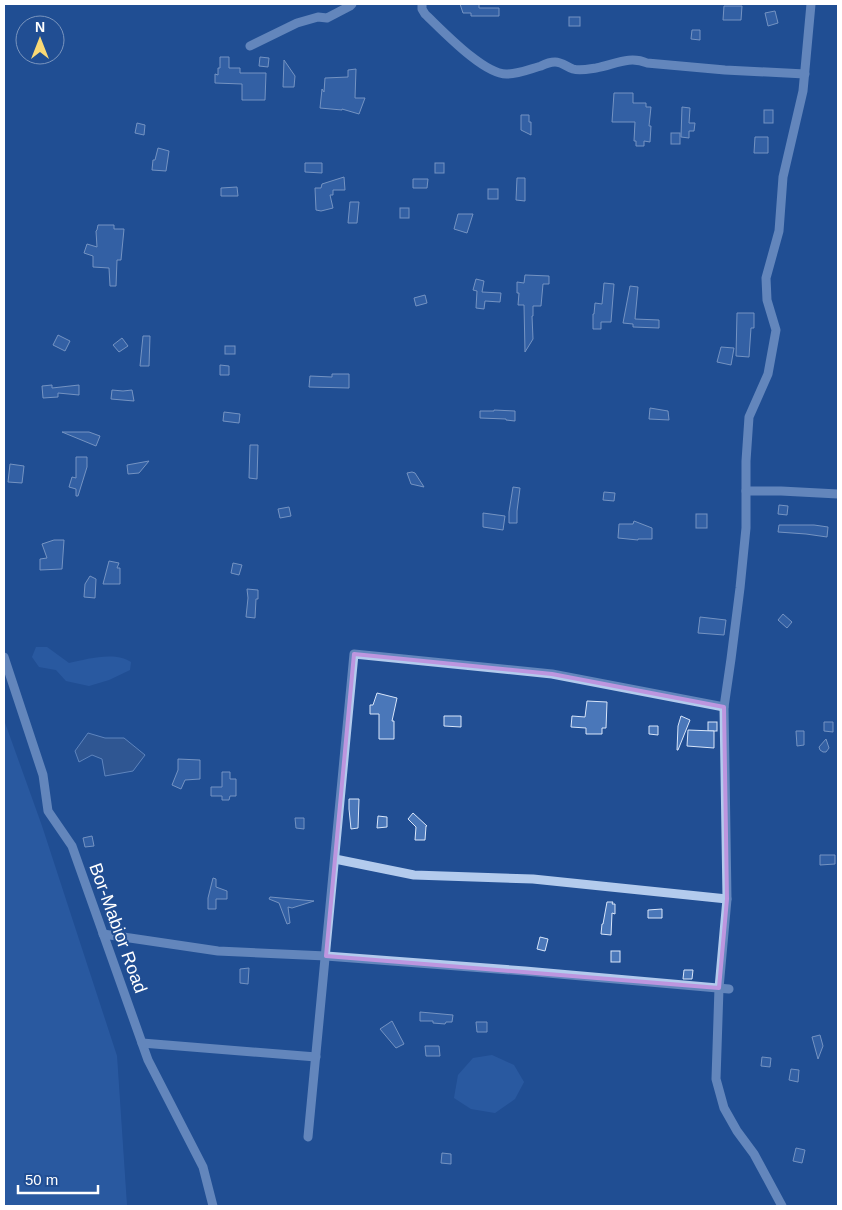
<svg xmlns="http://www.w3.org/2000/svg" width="842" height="1210" font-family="Arial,sans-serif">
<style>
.green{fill:#3467b0}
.water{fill:#405f91;stroke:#a7c5ef}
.building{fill:#4a77b9;stroke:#d9e6fa}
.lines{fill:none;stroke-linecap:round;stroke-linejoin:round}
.minor{stroke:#b3cbed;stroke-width:9}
.marked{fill:none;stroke:#bd96df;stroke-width:4;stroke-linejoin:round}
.labels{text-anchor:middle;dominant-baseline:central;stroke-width:4;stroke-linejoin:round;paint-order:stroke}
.street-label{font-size:18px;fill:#fff;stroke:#214e93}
</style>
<rect width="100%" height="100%" fill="#214e93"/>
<!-- green -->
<g class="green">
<path d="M36 647H47L69 663C87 659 115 651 131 662L130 670 109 680 89 686 66 681 56 670 39 667 32 657Z"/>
<path d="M4 720 42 826 117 1056 127 1206H4Z"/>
<path d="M492 1055 514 1065 524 1082 515 1099 495 1113 471 1109 454 1098 458 1075 473 1058Z"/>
</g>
<!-- water -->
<path class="water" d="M88 733 105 738H124L145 755 133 771 105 776 102 759 92 755 79 762 75 751Z"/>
<!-- building -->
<g class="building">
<path d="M460 4H479V8H499V16H471V13H463Z"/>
<path d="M724 6H742L741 20H723Z"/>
<path d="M775 11 778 23 768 26 765 13Z"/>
<rect x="569" y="17" width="11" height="9"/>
<path d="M692 30H700V40L691 39Z"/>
<path d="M220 57H229V68H240V73H266L265 100H242V84L215 83V74L218 75V68H220Z"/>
<path d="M260 57 269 58 268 67 259 66Z"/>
<path d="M284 60 295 76 294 87H283Z"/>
<path d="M356 69 355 98H365L359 114 342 109V110L320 108 322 89 324 92 325 78 348 77V70Z"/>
<path d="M614 93H633V103H646V107H651L649 126H651L650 142 644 141V146H636V141H634L635 122H612Z"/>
<path d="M682 107 690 108 689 123H695L694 131H689V138L681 137Z"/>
<rect x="764" y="110" width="9" height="13"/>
<path d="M521 115H529V122H531V135L521 130Z"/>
<path d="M137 123 145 125 144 135 135 133Z"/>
<rect x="671" y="133" width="9" height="11"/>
<path d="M755 137H768V153H754Z"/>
<path d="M158 148 169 151 166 171 152 170 153 160H155Z"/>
<path d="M305 163H322V173L305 172Z"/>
<rect x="435" y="163" width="9" height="10"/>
<path d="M344 177 345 190H333V195H330L333 208 321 211 316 210 315 188H321L322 184Z"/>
<path d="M517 178H525V201L516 200Z"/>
<path d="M413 179H428L427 188H413Z"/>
<path d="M237 187 238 196H221V188Z"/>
<rect x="488" y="189" width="10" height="10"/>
<path d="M350 202H359L357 223H348Z"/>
<rect x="400" y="208" width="9" height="10"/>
<path d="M458 214H473L467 233 454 229Z"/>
<path d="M98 225H114V229H124L121 260H117L116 286H110L109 268 93 267V256L84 253 87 244 97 247 96 231 97 230Z"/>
<path d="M525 275 549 276V284H543L541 306H533V316H532L533 339 525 352 524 305H518L519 293H517V282L524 283Z"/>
<path d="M476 279 484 281 482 292 501 293 500 302 485 301 484 309 476 308 477 291 473 290Z"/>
<path d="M604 283 614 284 611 322H601V329H593V314H594L595 303 602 304Z"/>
<path d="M630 286 638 287 635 319 659 320V328L633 327V324L623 323Z"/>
<path d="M425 295 427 303 416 306 414 298Z"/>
<path d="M737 313H754V328H751L749 357 736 356Z"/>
<path d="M58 335 70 341 65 351 53 345Z"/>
<path d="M143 336H150L149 366H140Z"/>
<path d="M122 338 128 346 119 352 113 345Z"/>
<rect x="225" y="346" width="10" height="8"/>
<path d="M721 347 734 348 731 365 717 362Z"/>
<path d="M220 365 229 366V375H220Z"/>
<path d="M332 374H349V388L309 387 310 376 332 377Z"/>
<path d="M52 385V388L79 385V395L58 393V397L43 398 42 386Z"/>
<path d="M112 390 123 391 132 390 134 401 111 399Z"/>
<path d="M650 408 668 411 669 420 649 419Z"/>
<path d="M494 410 515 411V421L506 420V419L480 418V411H494Z"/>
<path d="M224 412 240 414 239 423 223 421Z"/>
<path d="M62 432H89L100 436 96 446Z"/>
<path d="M250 445H258L257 479 249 478Z"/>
<path d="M76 457H87V467L78 496H76V489L69 487 72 477 76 478Z"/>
<path d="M149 461 139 473 128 474 127 465Z"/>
<path d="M10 464 24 466 22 483 8 482Z"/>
<path d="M412 472 415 473 424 487 411 484 407 473Z"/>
<path d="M513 487 520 488 517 511V523H509V512Z"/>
<path d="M604 492 615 493 614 501 603 500Z"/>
<path d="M779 505 788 506 787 515 778 514Z"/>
<path d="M289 507 291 516 280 518 278 509Z"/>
<path d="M483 513 505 516 503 530 483 527Z"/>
<rect x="696" y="514" width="11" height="14"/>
<path d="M634 521 652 528V539H638V540L618 538 619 524H633Z"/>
<path d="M779 525H814L828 527 827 537 806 534 778 532Z"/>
<path d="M54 540H64L62 569 40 570V559L47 558 42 544Z"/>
<path d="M109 561 119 563 117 568H120V584H103Z"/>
<path d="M233 563 242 565 239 575 231 573Z"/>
<path d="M90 576 96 579 95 598 84 597 85 584Z"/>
<path d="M247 589 258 590V599H256L255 618 246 617 248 598Z"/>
<path d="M783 614 792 622 787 628 778 620Z"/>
<path d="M700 617 726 620 724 635 698 633Z"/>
<path d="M377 693 397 698 392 721H394V739H379V714H370V705H373Z"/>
<path d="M587 701 607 702 606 728H602V734H586V728L571 727 572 716 585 717Z"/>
<path d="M444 716H461V727L444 726Z"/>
<path d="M681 716 690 720 678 750H677L678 726Z"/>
<rect x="708" y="722" width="9" height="9"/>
<path d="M824 722H833V732L824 731Z"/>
<path d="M649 726H658V735L649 734Z"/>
<path d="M688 730 714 731V748L687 746Z"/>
<path d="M796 731H804V745L797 746Z"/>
<path d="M826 739 829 748 826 752H823L820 750 819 747Z"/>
<path d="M178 759 200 760V779L185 780 181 789 172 785 178 770Z"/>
<path d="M222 772H230V779H236V796H230L229 800H222V796H211V787H222Z"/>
<path d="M349 799H359L358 828 351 829 349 809Z"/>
<path d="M413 813 427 826H426L425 840H415L416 827 408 819Z"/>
<path d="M378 816 387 817V827L377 828Z"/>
<path d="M295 818H304V829L296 828Z"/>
<path d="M92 836 94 846 85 847 83 838Z"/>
<path d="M820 855H835V864L820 865Z"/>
<path d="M213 878 216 879V887L227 891V899H216V909H208V898Z"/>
<path d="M270 897 314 901 292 908 288 907 290 923 287 924 279 903 269 899Z"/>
<path d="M607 902H613L612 904H615V914L612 913 611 935 601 934 602 924H603Z"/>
<path d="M662 909V918H648V910Z"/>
<path d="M540 937 548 939 545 951 537 949Z"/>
<rect x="611" y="951" width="9" height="11"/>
<path d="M249 968 248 984 240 983V969Z"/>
<path d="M684 970H693L692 979H683Z"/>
<path d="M420 1012 453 1015 452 1022H446L445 1024 433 1023V1021H420Z"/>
<path d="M392 1021 404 1044 396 1048 380 1029Z"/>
<path d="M476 1022H487V1032H477Z"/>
<path d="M820 1035 823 1046 818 1059 812 1037Z"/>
<path d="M425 1046H439L440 1056H426Z"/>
<path d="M762 1057 771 1058 770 1067 761 1066Z"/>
<path d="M791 1069 799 1070 798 1082 789 1080Z"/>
<path d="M796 1148 805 1150 802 1163 793 1161Z"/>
<path d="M442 1153 451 1154V1164L441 1163Z"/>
</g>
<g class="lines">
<!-- minor -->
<g class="minor">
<path d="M422 4V9L425 14C442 30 484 75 507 74 519 74 530 69 541 66 545 64 551 62 555 62 562 62 567 67 573 69 580 71 589 69 596 68 614 65 629 55 647 63L725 70 805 74"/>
<path d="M250 46 297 23 318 17 327 18 350 6 352 4"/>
<path d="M746 491H781L838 494"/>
<path d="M4 657 43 775 48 811 72 846 148 1060 203 1167 213 1206"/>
<path d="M335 859 414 875 533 879 727 899"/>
<path d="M103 934 218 951 326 956 525 971 729 989"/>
<path d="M142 1043 316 1057"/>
<path d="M308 1137 354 654 552 674 724 707"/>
<path d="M782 1206 754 1154 737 1131 724 1108 716 1079 719 988 727 899 724 707 731 659 740 588 746 528V461L749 417 768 374 776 330 767 300 766 278 779 231 783 177 803 91 811 4"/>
</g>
</g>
<!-- marked area -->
<path d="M0 0H842V1210H0ZM354 654 552 674 724 707 727 899 719 988 326 956Z" fill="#214e93" fill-opacity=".55" fill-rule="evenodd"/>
<path class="marked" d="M354 654 552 674 724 707 727 899 719 988 326 956Z"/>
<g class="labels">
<!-- street labels -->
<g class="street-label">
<text transform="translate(118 928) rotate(70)">Bor-Mabior Road</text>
</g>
</g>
<!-- border -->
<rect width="842" height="1210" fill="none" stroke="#ffffff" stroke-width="10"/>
<!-- north arrow -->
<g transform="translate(40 40)"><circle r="24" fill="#214e93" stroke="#7a95be"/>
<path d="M0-4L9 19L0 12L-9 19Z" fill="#fad975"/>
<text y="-8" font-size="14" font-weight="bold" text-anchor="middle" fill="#ffffff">N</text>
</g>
<!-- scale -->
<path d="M18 1185v8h80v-8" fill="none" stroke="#ffffff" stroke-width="2.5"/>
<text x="25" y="1185" font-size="15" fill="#ffffff" stroke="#214e93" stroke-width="4" paint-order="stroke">50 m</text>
</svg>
